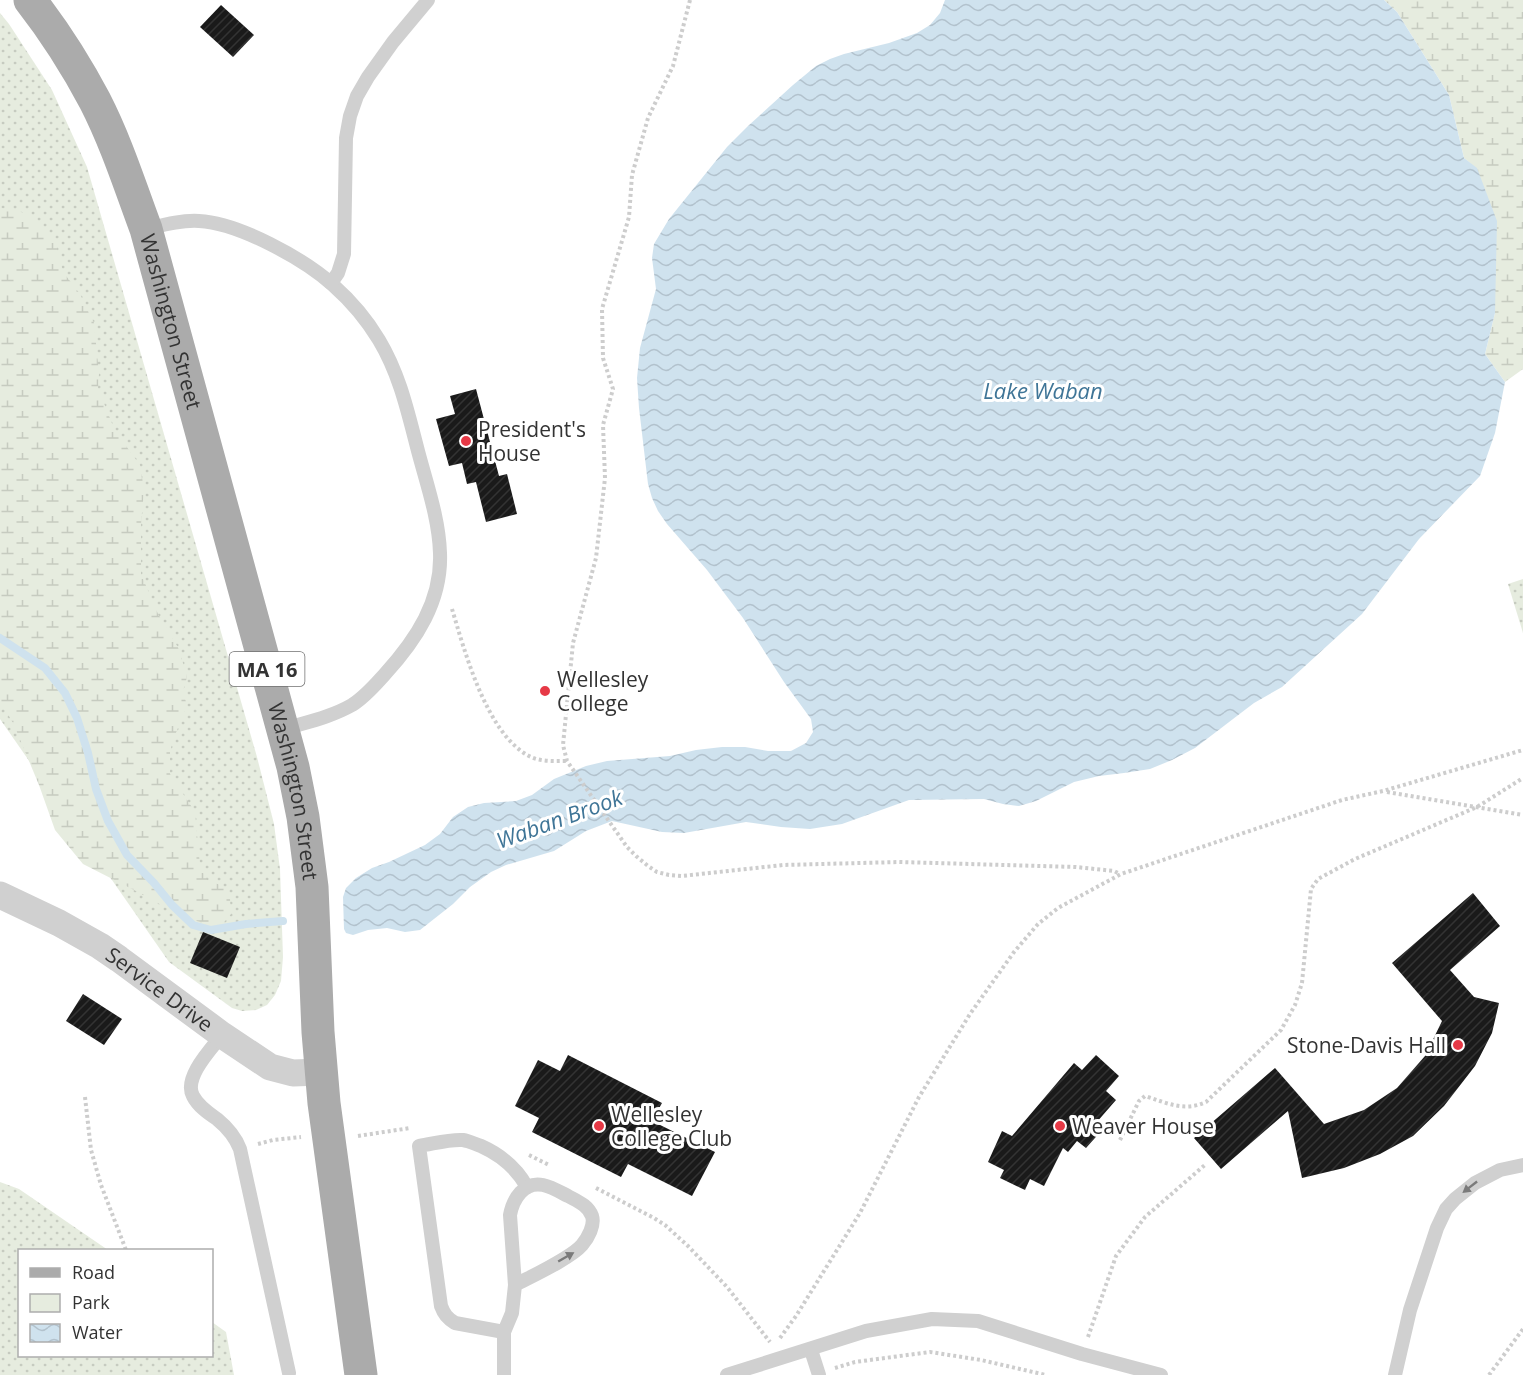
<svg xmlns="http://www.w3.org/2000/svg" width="1523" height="1375" font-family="'Open Sans',sans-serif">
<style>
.green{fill:url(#green-dots)}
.wetland{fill:url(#wetland-marsh)}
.water{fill:url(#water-waves)}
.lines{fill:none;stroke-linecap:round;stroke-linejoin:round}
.stream{stroke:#cfe2ee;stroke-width:8}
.building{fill:url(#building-hatch)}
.path{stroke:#cdcdcd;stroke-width:4;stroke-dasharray:3 3;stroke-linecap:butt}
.lane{stroke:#d0d0d0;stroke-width:14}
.street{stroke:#d0d0d0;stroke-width:27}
.primary{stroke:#ababab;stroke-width:33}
.oneway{fill:#7a7a7a}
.poi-dot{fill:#e63946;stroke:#fff;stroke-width:2}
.labels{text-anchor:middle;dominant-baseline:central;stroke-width:6;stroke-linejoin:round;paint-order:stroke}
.shield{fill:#fff;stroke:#707070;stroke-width:1.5}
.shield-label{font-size:20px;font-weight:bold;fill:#333}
.street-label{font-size:21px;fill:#333;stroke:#fff}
.poi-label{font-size:21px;fill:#333;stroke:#fff;text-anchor:start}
.water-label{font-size:22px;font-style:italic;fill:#3f7597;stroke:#fff}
</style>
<defs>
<pattern id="green-dots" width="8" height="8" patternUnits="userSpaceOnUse" patternTransform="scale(1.5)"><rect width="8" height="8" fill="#e6ecdf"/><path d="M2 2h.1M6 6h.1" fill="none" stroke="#c6cbc0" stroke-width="1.8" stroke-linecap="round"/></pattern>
<pattern id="wetland-marsh" width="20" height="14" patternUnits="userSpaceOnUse" patternTransform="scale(1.5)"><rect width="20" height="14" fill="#e6ecdf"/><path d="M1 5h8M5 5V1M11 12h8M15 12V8" fill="none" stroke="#c6cbc0"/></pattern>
<pattern id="water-waves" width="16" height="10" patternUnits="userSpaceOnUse" patternTransform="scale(1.5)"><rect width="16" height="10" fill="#cfe2ee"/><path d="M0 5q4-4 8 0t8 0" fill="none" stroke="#b2c2cd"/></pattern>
<pattern id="building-hatch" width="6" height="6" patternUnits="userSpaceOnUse" patternTransform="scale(1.5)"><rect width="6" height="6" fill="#1a1a1a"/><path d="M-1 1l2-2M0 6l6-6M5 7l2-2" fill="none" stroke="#333"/></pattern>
</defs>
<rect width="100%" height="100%" fill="#fff"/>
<!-- green -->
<g class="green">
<path d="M0 13 9 24 52 90 87 167 257 757 274 824 280 869 283 957 281 981 275 995 267 1005 256 1010 242 1011 232 1008 169 962 0 719Z"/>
<path d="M1523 579V633L1508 584Z"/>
<path d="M0 1182 19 1189 108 1250H20V1356H212V1322L226 1332 234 1375H0Z"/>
</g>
<!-- wetland -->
<g class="wetland">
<path d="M1384 0H1523V369L1505 382 1485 354 1495 313V270L1477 169 1464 158 1449 95 1397 12Z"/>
<path d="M0 208 20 211 54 236 63 272 80 294 94 323 99 374 98 388 115 431 140 465 144 490 141 524V574L158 614 179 649 187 677 183 691 187 706 173 740 170 752V774L195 812 200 866 207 880 223 886 230 899 231 914 220 927 185 918 134 890 83 864 55 830 39 785 14 725 0 700Z"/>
</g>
<!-- water -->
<path class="water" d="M945 0H1384L1397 12 1449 95 1464 158 1477 168 1497 221 1495 313 1485 354 1505 382 1495 433 1480 476 1419 539 1362 614 1282 687 1254 703 1195 748 1172 760 1150 769 1124 773 1099 776 1074 782 1036 801 1019 806 1003 804 984 799 909 800 842 824 810 829 781 827 746 822 684 833 662 832 612 821 586 831 554 851 506 865 491 872 470 887 453 904 420 930 405 932 387 928 368 930 353 935 346 933 344 929 343 897 346 888 356 878 372 868 389 862 425 845 440 834 453 817 468 807 484 803 516 801 532 795 554 779 586 766 607 761 670 756 696 750 722 747H745L768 751H791L806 743 813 732 811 719 784 682 743 618 707 570 667 524 658 511 652 498 648 484 639 408 637 378 640 348 656 289 652 258 654 244 669 219 727 147 748 126 793 85 816 66 830 59 844 54 889 43 917 33 930 25 940 13Z"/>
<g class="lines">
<!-- stream -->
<path class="stream" d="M0 638 45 668 65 693 77 718 88 753 96 789 108 821 127 855 154 883 172 905 193 925 211 930 246 924 283 921"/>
</g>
<!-- building -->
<g class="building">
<path d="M221 5 254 35 233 57 200 27Z"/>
<path d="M476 389 499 476 507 474 517 514 486 522 476 482 467 484 462 463 449 466 436 419 455 414 450 396Z"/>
<path d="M1473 893 1500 926 1450 970 1474 997 1499 1003 1492 1033 1475 1066 1444 1106 1413 1136 1380 1154 1344 1168 1302 1178 1288 1111 1221 1169 1194 1138 1275 1068 1324 1124 1364 1110 1397 1088 1425 1056 1442 1021 1392 963Z"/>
<path d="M203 932 240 947 227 978 190 963Z"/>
<path d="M83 994 122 1019 104 1045 66 1021Z"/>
<path d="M568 1055 662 1103 652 1121 715 1152 692 1196 628 1164 621 1177 532 1132 539 1118 515 1106 538 1060 560 1071Z"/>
<path d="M1096 1055 1119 1076 1106 1091 1116 1100 1096 1123 1103 1129 1086 1148 1077 1141 1068 1152 1063 1148 1044 1186 1030 1179 1025 1190 1000 1178 1004 1170 988 1162 1002 1131 1012 1136 1074 1063 1082 1070Z"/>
</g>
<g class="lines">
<!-- path -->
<g class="path">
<path d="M690 0 673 66 648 118 632 175 629 217 602 309 603 358 613 389 603 425 605 478 596 558 573 643 563 745 567 761 627 847 636 856 648 866 657 872 669 875 682 876 783 865 899 862 1076 867 1114 871 1120 874"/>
<path d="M452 609C465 652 487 736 531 757 542 762 555 761 567 761"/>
<path d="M1387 792 1523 815"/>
<path d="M85 1097 91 1150 101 1185 126 1250"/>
<path d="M358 1136 410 1128"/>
<path d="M1120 1140 1139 1101 1145 1096C1167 1103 1184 1112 1206 1102L1281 1030 1295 1005 1302 983 1311 889 1318 879 1355 859 1477 807 1523 778"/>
<path d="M258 1144 273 1140 301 1137"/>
<path d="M529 1155 549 1165"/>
<path d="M596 1188 654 1218 665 1225 688 1246 727 1287 770 1342"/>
<path d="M1088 1337 1116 1256 1145 1217 1206 1164"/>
<path d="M780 1338 796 1316 860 1213 919 1097 970 1014 1014 952 1038 924 1058 908 1121 874 1342 800 1383 791 1523 750"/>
<path d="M835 1368 855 1362 930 1352 981 1360 1046 1375"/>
<path d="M1489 1375 1523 1329"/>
</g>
<!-- lane -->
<g class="lane">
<path d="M146 229C163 225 181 220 199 221 239 223 304 259 333 285 351 301 367 320 379 340 400 375 408 413 418 451 427 485 439 519 440 553 442 601 416 640 385 674 375 685 365 697 352 705 331 717 307 722 284 729"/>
<path d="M331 283 338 273 344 254 346 138 350 116 357 96 368 77 393 42 428 0"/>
<path d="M222 1035C211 1049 183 1078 193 1096 198 1106 208 1113 217 1119 228 1128 235 1136 240 1149L289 1373"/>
<path d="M504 1332 455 1323C447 1318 444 1314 441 1306L419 1146C433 1144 449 1139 463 1140 469 1141 475 1144 481 1146 501 1155 516 1167 527 1187"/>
<path d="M811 1350 819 1375"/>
<path d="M504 1375V1332L512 1313 515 1285 510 1215C513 1199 524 1181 543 1185 552 1187 560 1192 568 1196 577 1201 588 1205 592 1216 595 1225 588 1238 582 1245 571 1258 532 1276 515 1285"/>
<path d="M727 1375 866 1331 932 1319 978 1321 1082 1354 1161 1375"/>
<path d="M1395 1375 1410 1310 1437 1228 1446 1209 1455 1199 1475 1183 1500 1170 1523 1165"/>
</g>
<!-- street -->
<path class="street" id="s1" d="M0 895 59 923 100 946 119 959 222 1035 270 1067 293 1073 321 1072"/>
<!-- primary -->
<path class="primary" id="s2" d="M30 0C55 32 76 65 95 101 116 142 130 186 146 229L293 767 303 817 312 887 318 1032 324 1103 361 1375"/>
</g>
<!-- one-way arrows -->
<defs><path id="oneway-solid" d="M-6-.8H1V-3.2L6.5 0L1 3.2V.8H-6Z" transform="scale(1.5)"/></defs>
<g class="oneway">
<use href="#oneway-solid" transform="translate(1470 1187) rotate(142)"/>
<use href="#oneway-solid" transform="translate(566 1257) rotate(-30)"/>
</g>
<!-- markers -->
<g class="poi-dot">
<circle cx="466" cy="441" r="6"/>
<circle cx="545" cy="691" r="6"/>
<circle cx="1458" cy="1045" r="6"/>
<circle cx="599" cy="1126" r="6"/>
<circle cx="1060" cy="1126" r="6"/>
</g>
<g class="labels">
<!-- shield labels -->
<rect class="shield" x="229.5" y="652" width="75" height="34" rx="4.5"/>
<g class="shield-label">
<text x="267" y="669">MA 16</text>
</g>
<!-- street labels -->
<g class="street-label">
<text stroke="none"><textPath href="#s2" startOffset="354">Washington Street</textPath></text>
<text stroke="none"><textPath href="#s2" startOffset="840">Washington Street</textPath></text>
<text stroke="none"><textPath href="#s1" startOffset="186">Service Drive</textPath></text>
</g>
<!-- poi labels -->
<g class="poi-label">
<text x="478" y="429">President's<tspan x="478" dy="24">House</tspan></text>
<text x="557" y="679">Wellesley<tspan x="557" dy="24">College</tspan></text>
<text x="1446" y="1045" text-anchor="end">Stone-Davis Hall</text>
<text x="611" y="1114">Wellesley<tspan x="611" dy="24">College Club</tspan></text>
<text x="1072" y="1126">Weaver House</text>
</g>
<!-- water labels -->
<g class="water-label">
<text x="1043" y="390">Lake Waban</text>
<text transform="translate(559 818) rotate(-20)">Waban Brook</text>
</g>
</g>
<!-- legend -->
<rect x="18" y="1249" width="195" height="108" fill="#ffffff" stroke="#adadad" stroke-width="1.5"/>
<rect x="30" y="1268" width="30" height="9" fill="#ababab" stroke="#adadad" stroke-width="1.5"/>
<text x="72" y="1279" font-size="18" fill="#333333">Road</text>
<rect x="30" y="1294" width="30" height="18" fill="#e6ecdf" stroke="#adadad" stroke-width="1.5"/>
<text x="72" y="1309" font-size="18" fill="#333333">Park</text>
<rect x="30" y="1324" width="30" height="18" fill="url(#water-waves)" stroke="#adadad" stroke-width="1.5"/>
<text x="72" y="1339" font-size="18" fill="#333333">Water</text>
</svg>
